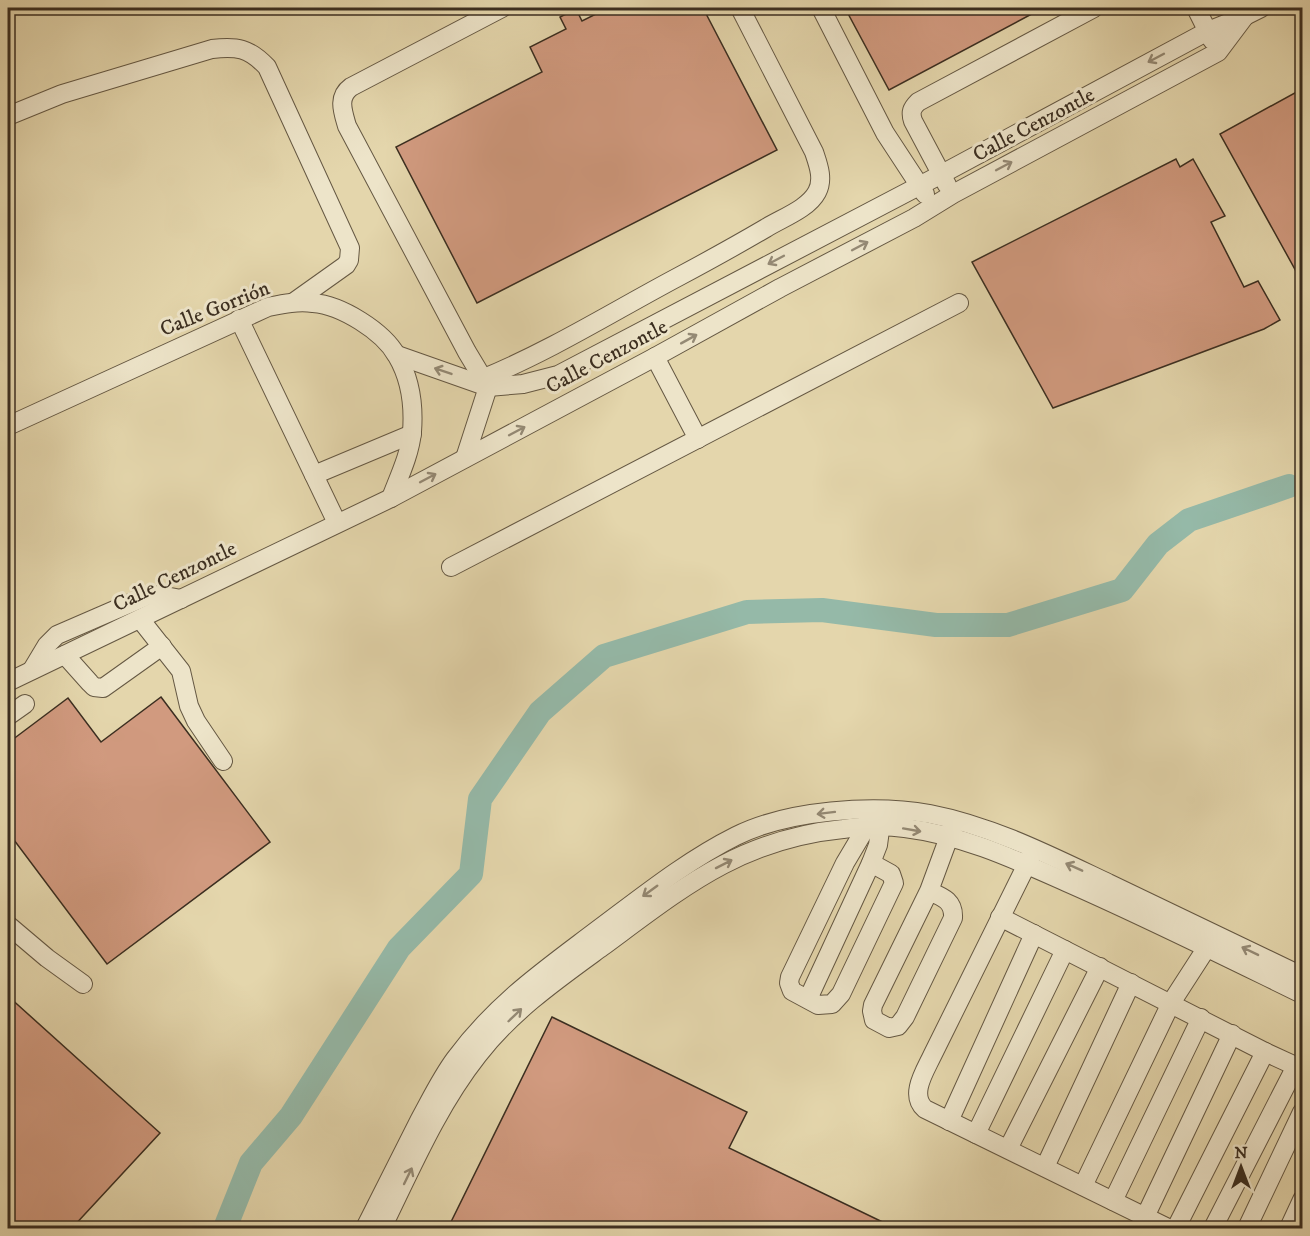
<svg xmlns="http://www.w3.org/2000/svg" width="1310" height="1236" font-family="'IM FELL DW Pica',serif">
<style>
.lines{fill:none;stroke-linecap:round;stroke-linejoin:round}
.stream{stroke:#718172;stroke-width:4}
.river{stroke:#95b9a8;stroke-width:24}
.building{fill:#d19a7f;stroke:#3b2e20;stroke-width:1.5}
.minor-casing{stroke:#655843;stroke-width:20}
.minor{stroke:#ede4c9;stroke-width:18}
.oneway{stroke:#948974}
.labels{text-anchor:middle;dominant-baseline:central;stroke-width:6;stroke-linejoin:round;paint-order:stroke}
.street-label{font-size:21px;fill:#3b2e20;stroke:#ede4c9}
</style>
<rect width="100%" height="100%" fill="#e4d6ac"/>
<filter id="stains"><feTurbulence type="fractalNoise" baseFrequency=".00333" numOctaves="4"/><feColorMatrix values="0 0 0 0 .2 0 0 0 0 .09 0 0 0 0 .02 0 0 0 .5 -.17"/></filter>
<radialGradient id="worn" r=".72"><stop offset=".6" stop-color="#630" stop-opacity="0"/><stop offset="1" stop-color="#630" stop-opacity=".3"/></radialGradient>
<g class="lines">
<!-- stream -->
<path class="stream" d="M1289 486 1302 491"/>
<!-- river -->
<path class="river" d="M225 1228 251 1163 291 1116 399 948 471 874 480 799 540 712 604 656 747 612 822 610 936 625H1008L1122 590 1158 544 1189 520 1289 486"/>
</g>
<!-- building -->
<g class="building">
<path d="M608 8H649L653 14 665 8H703L777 150 477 303 396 147 542 72 530 47 566 29 560 17 576 9 582 21Z"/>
<path d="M845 8H1043L889 90Z"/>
<path d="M1302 89V282L1220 134Z"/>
<path d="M1176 159 1180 167 1193 159 1225 216 1211 222 1244 287 1258 281 1280 320 1264 329 1053 408 972 262Z"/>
<path d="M161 697 270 842 107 964 8 832V743L68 698 101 742Z"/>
<path d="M8 996 160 1133 72 1228H8Z"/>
<path d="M552 1017 747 1112 729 1148 895 1228H448Z"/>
</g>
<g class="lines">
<!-- minor casing -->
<g class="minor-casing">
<g id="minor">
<path d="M821 8 885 133 925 194"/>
<path d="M1196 8 1212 40"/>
<path d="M8 116 62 94 212 49C237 46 249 48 267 67L350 248 349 260 346 265 294 302"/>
<path d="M947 185 913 121C910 112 912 108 918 102L1094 8"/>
<path d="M239 319 337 523"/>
<path d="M397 355 488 387 523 384 558 375 940 175 1208 31 1245 16 1261 8"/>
<path d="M655 357 698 439"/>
<path d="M484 378C552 350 614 311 678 277 708 261 737 245 766 228 782 218 808 209 817 192 824 179 818 164 814 152L740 8"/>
<path d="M8 426 268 307C283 304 297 301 313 303 341 305 383 331 397 356 410 378 414 406 412 432 410 454 399 477 391 498"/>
<path d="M465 458 488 387 467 352 347 126C343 112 337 97 351 87L502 8"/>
<path d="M314 475 412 434"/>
<path d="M451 567 959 303"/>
<path d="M140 619 181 671 189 706 196 721 223 761"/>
<path d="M65 655 90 683 94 687 103 688 162 646"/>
<path d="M32 670 47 645 57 635 147 596 160 595 181 599"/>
<path d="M8 682 391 498 655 357 780 288 914 218 953 194 1218 52 1245 16"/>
<path d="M8 716 25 704"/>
<path d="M868 818 867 826 845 863 790 977 789 983 792 991 818 1005 832 1004 841 994 894 883 891 874 871 863"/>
<path d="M1031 856 932 1056C925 1071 909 1095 925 1109L1168 1228"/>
<path d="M929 891C943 897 954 901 953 918L905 1017 898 1026 889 1028 874 1020 872 1011 873 1005 929 891 953 826"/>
<path d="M1000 917 1265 1052 1302 1069"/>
<path d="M8 925 47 958 83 984"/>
<path d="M808 999 871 863 878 845 882 815"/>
<path d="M949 1121 1034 934"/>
<path d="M976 1134 1065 950"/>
<path d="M1008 1149 1100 967"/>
<path d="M1045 1167 1131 983"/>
<path d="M1083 1186 1171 1003 1213 938"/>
<path d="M1113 1201 1201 1018"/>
<path d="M1145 1217 1232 1034"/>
<path d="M365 1228C383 1192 401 1156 420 1119 431 1099 441 1078 455 1059 495 1005 539 974 592 934 638 900 684 862 736 836 788 810 873 804 930 814 992 826 1051 856 1108 883 1173 914 1238 945 1302 976"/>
<path d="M382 1228C411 1169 437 1107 478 1055 512 1011 558 979 602 947 682 888 740 839 843 829 864 826 884 825 905 828 962 835 1014 859 1066 882 1146 917 1224 956 1302 994"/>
<path d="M1176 1228 1265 1052"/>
<path d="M1213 1228 1296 1066"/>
<path d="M1247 1228 1302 1112"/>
<path d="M1289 1228 1302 1200"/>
</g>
</g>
<!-- minor -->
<use href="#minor" class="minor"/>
</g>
<!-- one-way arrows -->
<defs><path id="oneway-shaft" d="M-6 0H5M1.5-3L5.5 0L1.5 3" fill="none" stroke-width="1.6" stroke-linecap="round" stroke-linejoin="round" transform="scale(1.5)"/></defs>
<g class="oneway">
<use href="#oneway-shaft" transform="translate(1156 58) rotate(152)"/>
<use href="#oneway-shaft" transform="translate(1004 166) rotate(-28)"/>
<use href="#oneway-shaft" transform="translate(860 246) rotate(-28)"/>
<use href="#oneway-shaft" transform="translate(776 260) rotate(152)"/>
<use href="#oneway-shaft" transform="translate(689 339) rotate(-29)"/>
<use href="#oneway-shaft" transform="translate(443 371) rotate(-161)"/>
<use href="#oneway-shaft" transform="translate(517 431) rotate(-28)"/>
<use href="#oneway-shaft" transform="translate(428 478) rotate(-28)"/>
<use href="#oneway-shaft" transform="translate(826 813) rotate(173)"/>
<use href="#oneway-shaft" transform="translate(912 830) rotate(10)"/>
<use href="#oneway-shaft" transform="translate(724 864) rotate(-27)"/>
<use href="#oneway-shaft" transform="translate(1074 867) rotate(-156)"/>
<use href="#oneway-shaft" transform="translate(650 891) rotate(144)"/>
<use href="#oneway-shaft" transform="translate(1250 951) rotate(-154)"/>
<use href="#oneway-shaft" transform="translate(515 1015) rotate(-44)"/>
<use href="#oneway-shaft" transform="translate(408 1176) rotate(-64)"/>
</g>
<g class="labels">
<!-- street labels -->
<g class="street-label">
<text transform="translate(1034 125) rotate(-28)">Calle Cenzontle</text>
<text transform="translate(215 309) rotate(-22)">Calle Gorrión</text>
<text transform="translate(607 357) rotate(-28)">Calle Cenzontle</text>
<text transform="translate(175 577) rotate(-26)">Calle Cenzontle</text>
</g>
</g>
<!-- margin -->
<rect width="1310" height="1236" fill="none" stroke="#e4d6ac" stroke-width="30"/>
<rect x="9" y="9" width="1292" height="1218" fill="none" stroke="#3b2e20" stroke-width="3"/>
<rect x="15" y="15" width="1280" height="1206" fill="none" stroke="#3b2e20" stroke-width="1.5"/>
<!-- north arrow -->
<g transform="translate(1241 1167)" stroke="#ede4c9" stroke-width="4.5" paint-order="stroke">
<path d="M0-4.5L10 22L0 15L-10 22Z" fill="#3b2e20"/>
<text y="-9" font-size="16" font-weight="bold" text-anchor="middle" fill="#3b2e20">N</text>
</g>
<rect width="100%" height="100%" filter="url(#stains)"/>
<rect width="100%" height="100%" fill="url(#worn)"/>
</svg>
